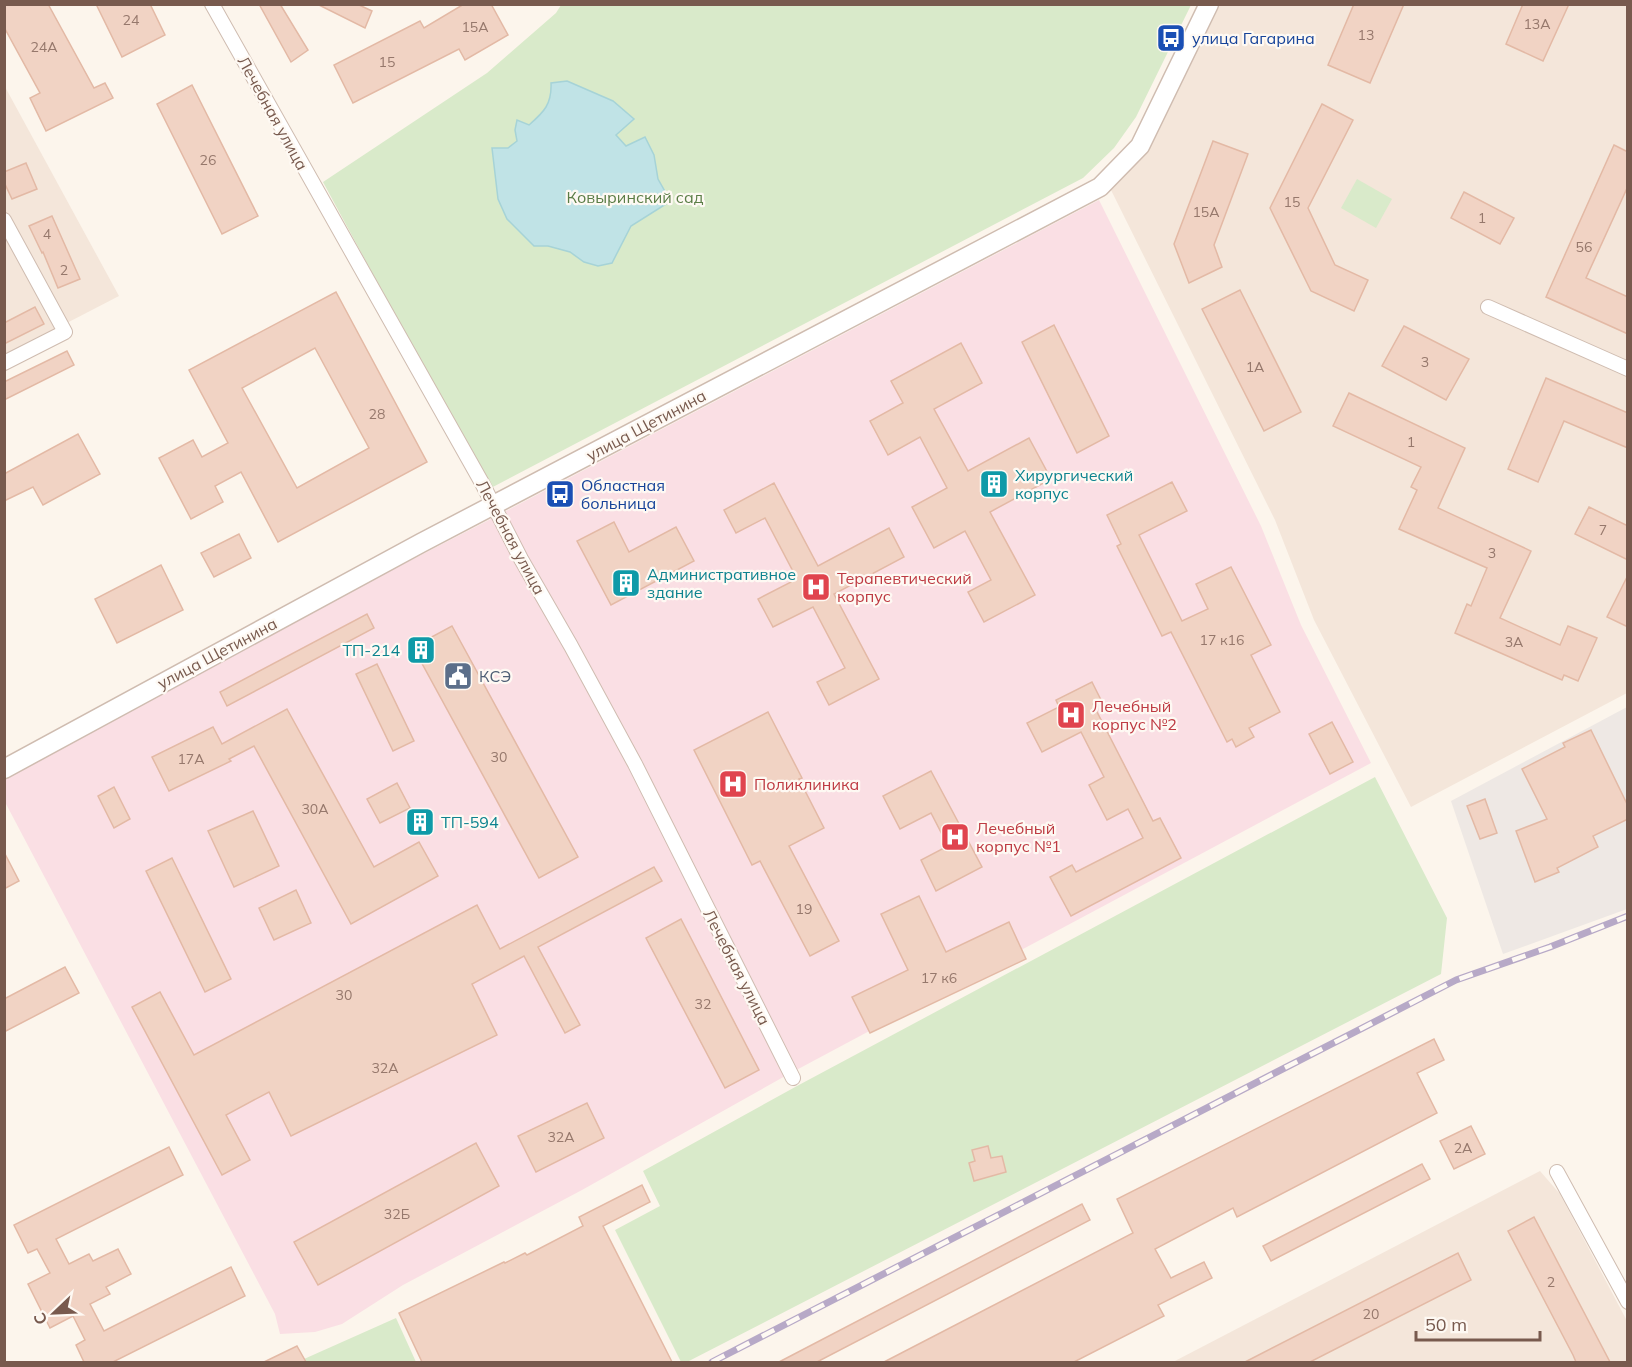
<svg xmlns="http://www.w3.org/2000/svg" width="1632" height="1367" font-family="Mulish,sans-serif">
<style>
.residential{fill:#f4e6da}
.industrial{fill:#eee8e4}
.medical{fill:#fadfe4}
.green{fill:#d9eaca}
.water{fill:#c0e3e6;stroke:#a6d3d7;stroke-width:1.5}
.building{fill:#f1d3c4;stroke:#e3b9a5;stroke-width:1.5;fill-rule:evenodd}
.lines{fill:none;stroke-linecap:round;stroke-linejoin:round}
.minor-casing{stroke:#cfbcb0;stroke-width:16}
.tertiary-casing{stroke:#cfbcb0;stroke-width:21}
.minor{stroke:#fff;stroke-width:14}
.tertiary{stroke:#fff;stroke-width:18}
.rail-casing{stroke:#b7a9c7;stroke-width:7}
.rail{stroke:#fef9f3;stroke-width:4.5;stroke-dasharray:14;stroke-linecap:butt}
.labels{text-anchor:middle;dominant-baseline:central;stroke-width:4.5;stroke-linejoin:round;paint-order:stroke}
.number-label{font-size:14px;fill:#96786c}
.transit-label{font-size:16px;fill:#164399;stroke:#fef9f3;text-anchor:start}
.street-label{font-size:16px;fill:#785a4e;stroke:#fef9f3}
.park-label{font-size:16px;fill:#5a7d46;stroke:#fef9f3}
.culture-label{font-size:16px;fill:#0d838f;stroke:#fef9f3;text-anchor:start}
.health-label{font-size:16px;fill:#be3a42;stroke:#fef9f3;text-anchor:start}
.service-label{font-size:16px;fill:#4e5e75;stroke:#fef9f3;text-anchor:start}
</style>
<rect width="100%" height="100%" fill="#fcf5ec"/>
<!-- residential -->
<g class="residential">
<path d="M1220 5H1627V693L1411 807 1314 620 1275 520 1110 188 1134 165 1151 143Z"/>
<path d="M4 85 119 296 5 355H4Z"/>
<path d="M1540 1171 1560 1194 1627 1321V1362H1173Z"/>
</g>
<!-- industrial -->
<path class="industrial" d="M1627 707V909L1503 954 1451 801Z"/>
<!-- medical -->
<path class="medical" d="M1099 200 1261 526 1301 625 1371 763 787 1075 582 1190 403 1285 342 1324 315 1332 280 1334 275 1314 5 802V769L487 521Z"/>
<!-- green -->
<g class="green">
<path d="M561 5H1191L1136 117 1114 148 1083 178 489 489 323 182 487 73 556 13Z"/>
<path d="M1357 179 1392 199 1376 228 1341 208Z"/>
<path d="M1375 777 1447 918 1441 974 687 1362H681L615 1230 660 1206 643 1171 797 1086Z"/>
<path d="M396 1318 416 1362H298L304 1359Z"/>
</g>
<!-- water -->
<path class="water" d="M567 81 613 101 634 119 616 135 626 146 645 137 654 155 658 179 667 195 666 204 631 226 612 263 598 266 584 262 570 252 548 246H534L507 219 498 199 492 148H508L517 141 515 130 517 120 529 125C544 112 552 104 551 83Z"/>
<!-- building -->
<g class="building">
<path d="M4 4H48L94 88 105 83 113 98 46 131 30 98 40 93 4 27Z"/>
<path d="M96 4H150L165 35 122 57Z"/>
<path d="M259 4H280L308 50 291 62Z"/>
<path d="M317 4H357L372 11 365 28Z"/>
<path d="M464 4H491L508 35 465 60 459 49 353 103 334 65 420 21 424 28Z"/>
<path d="M1354 4H1404L1370 83 1328 65Z"/>
<path d="M1523 4H1569L1543 61 1506 44Z"/>
<path d="M192 85 258 216 222 234 157 104Z"/>
<path d="M1322 104 1353 120 1308 208 1335 265 1368 280 1354 311 1311 291 1270 208Z"/>
<path d="M1213 141 1248 154 1214 245 1222 267 1189 283 1174 244Z"/>
<path d="M1614 145 1628 152V186L1586 278 1628 297V334L1546 297Z"/>
<path d="M26 163 37 189 12 199 4 182V172Z"/>
<path d="M1464 192 1514 218 1500 244 1451 218Z"/>
<path d="M52 216 80 279 58 288 43 252 42 253 29 226Z"/>
<path d="M1240 290 1301 412 1264 431 1202 309Z"/>
<path d="M336 292 427 462 278 542 241 472 215 486 223 502 191 519 159 458 193 440 202 457 228 443 189 370ZM315 348 369 448 297 488 242 388Z"/>
<path d="M35 307 44 324 4 344V323Z"/>
<path d="M1054 325 1109 436 1077 453 1022 342Z"/>
<path d="M1404 326 1469 359 1446 400 1382 366Z"/>
<path d="M961 343 982 383 934 409 968 471 1029 438 1051 479 990 512 1035 595 984 622 968 592 991 580 965 531 934 548 912 507 947 488 920 437 888 455 870 421 903 403 891 381Z"/>
<path d="M67 351 74 365 4 400V382Z"/>
<path d="M1546 378 1628 413V448L1564 421 1538 482 1508 469Z"/>
<path d="M1349 393 1465 448 1438 508 1531 551 1500 618 1560 645 1568 626 1597 638 1578 681 1564 675 1562 680 1455 633 1467 604 1471 606 1487 568 1399 529 1417 490 1411 487 1421 467 1333 426Z"/>
<path d="M78 434 100 474 43 505 33 487 4 501V474Z"/>
<path d="M1172 482 1187 511 1139 535 1182 621 1208 609 1196 584 1231 567 1271 645 1251 655 1280 712 1249 728 1254 737 1236 747 1232 739 1227 742 1171 632 1162 636 1117 546 1121 544 1107 515Z"/>
<path d="M774 483 818 566 889 528 904 557 834 594 879 679 829 705 817 682 845 668 813 607 773 627 758 599 797 579 765 518 736 533 724 510Z"/>
<path d="M1589 507 1628 526V560L1575 534Z"/>
<path d="M614 522 629 552 676 527 694 561 611 605 577 541Z"/>
<path d="M239 534 251 558 214 577 201 553Z"/>
<path d="M161 565 183 610 117 643 95 599Z"/>
<path d="M1628 575V627L1607 617Z"/>
<path d="M367 614 374 628 227 706 220 692Z"/>
<path d="M452 626 578 857 539 878 413 647Z"/>
<path d="M377 664 414 741 393 751 356 674Z"/>
<path d="M1092 682 1101 700 1093 704 1153 821 1160 818 1181 858 1071 916 1050 877 1072 865 1076 872 1143 838 1128 809 1107 820 1089 785 1104 777 1081 732 1042 752 1027 723 1059 707 1056 700Z"/>
<path d="M287 709 374 867 419 842 438 876 351 924 254 746 229 759 231 761 169 791 152 757 213 727 222 744Z"/>
<path d="M768 712 802 778 799 779 824 828 789 846 839 941 810 956 760 861 752 865 694 750Z"/>
<path d="M1332 722 1353 762 1330 774 1309 734Z"/>
<path d="M1591 730 1628 806V819L1593 836 1598 847 1557 868 1559 872 1535 882 1516 831 1547 819 1522 769 1565 747 1563 743Z"/>
<path d="M931 771 982 867 936 891 921 860 948 846 931 813 900 829 883 796Z"/>
<path d="M397 783 410 808 380 823 367 799Z"/>
<path d="M114 787 130 819 114 828 98 796Z"/>
<path d="M1485 799 1497 833 1480 839 1467 806Z"/>
<path d="M253 811 279 866 234 887 208 831Z"/>
<path d="M4 852 19 881 4 889Z"/>
<path d="M172 858 231 979 205 992 146 871Z"/>
<path d="M654 867 662 881 538 947 580 1025 565 1033 524 956 472 984 497 1035 291 1136 269 1092 226 1115 250 1160 222 1175 132 1007 160 992 194 1055 477 905 500 949Z"/>
<path d="M296 890 311 923 274 940 259 908Z"/>
<path d="M919 896 946 952 1009 922 1026 959 870 1033 852 997 908 970 881 914Z"/>
<path d="M681 919 759 1070 725 1088 646 938Z"/>
<path d="M65 967 79 993 4 1032V999Z"/>
<path d="M1434 1039 1444 1060 1417 1073 1437 1113 1237 1217 1233 1208 1155 1249 1171 1278 1204 1262 1212 1278 1158 1305 1164 1316 1074 1362H884L1133 1233 1117 1199Z"/>
<path d="M587 1103 604 1138 536 1172 518 1136Z"/>
<path d="M1471 1126 1485 1154 1454 1169 1440 1141Z"/>
<path d="M476 1143 499 1186 318 1285 294 1242Z"/>
<path d="M988 1146 991 1158 1002 1156 1006 1172 974 1181 969 1163 975 1161 972 1150Z"/>
<path d="M169 1147 183 1175 56 1239 69 1264 89 1254 93 1261 118 1249 131 1274 106 1287 110 1294 90 1304 104 1331 231 1267 245 1296 113 1362H84L76 1345 85 1340 73 1316 50 1328 28 1284 50 1273 37 1249 28 1253 14 1225Z"/>
<path d="M1422 1164 1430 1179 1271 1261 1263 1246Z"/>
<path d="M642 1185 650 1202 603 1226 672 1362H422L399 1313 504 1262 505 1263 525 1253 527 1255 583 1226 579 1217Z"/>
<path d="M1082 1204 1090 1220 817 1362H779Z"/>
<path d="M1534 1217 1610 1362H1576L1573 1355 1508 1231Z"/>
<path d="M1458 1253 1471 1280 1310 1362H1245Z"/>
<path d="M297 1346 306 1362H264Z"/>
</g>
<g class="lines">
<!-- minor casing -->
<g class="minor-casing">
<g id="minor">
<path d="M212 4 482 483 521 559 571 646 635 764 793 1078"/>
<path d="M4 220 65 332 4 363"/>
<path d="M1488 307 1628 369"/>
<path d="M1557 1172 1628 1302"/>
</g>
</g>
<!-- tertiary casing -->
<g class="tertiary-casing">
<path id="tertiary" d="M4 769 421 543 1100 187 1140 146 1209 4"/>
</g>
<!-- minor -->
<use href="#minor" class="minor"/>
<!-- tertiary -->
<use href="#tertiary" class="tertiary"/>
<!-- rail casing -->
<g class="rail-casing">
<path id="rail" d="M712 1362 1456 980 1550 947 1628 916"/>
</g>
<!-- rail -->
<use href="#rail" class="rail"/>
</g>
<!-- icons -->
<defs>
<g id="bus-square" transform="scale(1.5)"><rect x="-9" y="-9" width="18" height="18" rx="4" fill="#1a4fb4" stroke="#fef9f3"/><path d="M-5-6H5V4H4V6H2V4H-2V6H-4V4H-5ZM-3.5-4V0h7V-4ZM-3.5 1.2v1.5H-2V1.2ZM2 1.2v1.5H3.5V1.2Z" fill="#fff"/></g>
<g id="building-square" transform="scale(1.5)"><rect x="-9" y="-9" width="18" height="18" rx="4" fill="#0f9aa8" stroke="#fef9f3"/><path d="M-4-6H4V6H1V3H-1V6H-4ZM-2.5-4.3h1.7v1.8h-1.7ZM.8-4.3h1.7v1.8H.8ZM-2.5-1h1.7V.8h-1.7ZM.8-1h1.7V.8H.8Z" fill="#fff"/></g>
<g id="hospital-square" transform="scale(1.5)"><rect x="-9" y="-9" width="18" height="18" rx="4" fill="#e0444e" stroke="#fef9f3"/><path d="M-5-5h3v3.5h4V-5h3V5h-3V1.5h-4V5h-3Z" fill="#fff"/></g>
<g id="civic-square" transform="scale(1.5)"><rect x="-9" y="-9" width="18" height="18" rx="4" fill="#5c6f8a" stroke="#fef9f3"/><path d="M-.6-6.5H3V-4.5H.6V-3L4-1V1h2V6H-6V1h2V-1L-.6-3ZM-1.2 2.5V6h2.4V2.5Z" fill="#fff"/></g>
</defs>
<g fill-rule="evenodd">
<use href="#bus-square" x="1171" y="38"/>
<use href="#building-square" x="994" y="484"/>
<use href="#bus-square" x="560" y="494"/>
<use href="#building-square" x="626" y="583"/>
<use href="#hospital-square" x="816" y="587"/>
<use href="#building-square" x="421" y="650"/>
<use href="#civic-square" x="458" y="676"/>
<use href="#hospital-square" x="1071" y="715"/>
<use href="#hospital-square" x="733" y="784"/>
<use href="#building-square" x="420" y="822"/>
<use href="#hospital-square" x="955" y="837"/>
</g>
<g class="labels">
<!-- number labels -->
<g class="number-label">
<text x="131" y="20">24</text>
<text x="1537" y="24">13А</text>
<text x="475" y="27">15А</text>
<text x="1366" y="35">13</text>
<text x="44" y="47">24А</text>
<text x="387" y="62">15</text>
<text x="208" y="160">26</text>
<text x="1292" y="202">15</text>
<text x="1206" y="212">15А</text>
<text x="1482" y="218">1</text>
<text x="47" y="234">4</text>
<text x="1584" y="247">56</text>
<text x="64" y="270">2</text>
<text x="1425" y="362">3</text>
<text x="1255" y="367">1А</text>
<text x="377" y="414">28</text>
<text x="1411" y="442">1</text>
<text x="1603" y="530">7</text>
<text x="1492" y="553">3</text>
<text x="1222" y="640">17 к16</text>
<text x="1514" y="642">3А</text>
<text x="499" y="757">30</text>
<text x="191" y="759">17А</text>
<text x="315" y="809">30А</text>
<text x="804" y="909">19</text>
<text x="939" y="978">17 к6</text>
<text x="344" y="995">30</text>
<text x="703" y="1004">32</text>
<text x="385" y="1068">32А</text>
<text x="561" y="1137">32А</text>
<text x="1463" y="1148">2А</text>
<text x="397" y="1214">32Б</text>
<text x="1551" y="1282">2</text>
<text x="1371" y="1314">20</text>
</g>
<!-- transit labels -->
<g class="transit-label">
<text x="1192" y="38">улица Гагарина</text>
<text x="581" y="485">Областная<tspan x="581" dy="18">больница</tspan></text>
</g>
<!-- street labels -->
<g class="street-label">
<text transform="translate(273 113) rotate(61)">Лечебная улица</text>
<text transform="translate(646 425) rotate(-28)">улица Щетинина</text>
<text transform="translate(511 537) rotate(62)">Лечебная улица</text>
<text transform="translate(217 653) rotate(-28)">улица Щетинина</text>
<text transform="translate(737 967) rotate(63)">Лечебная улица</text>
</g>
<!-- park labels -->
<g class="park-label">
<text x="635" y="197">Ковыринский сад</text>
</g>
<!-- culture labels -->
<g class="culture-label">
<text x="1015" y="475">Хирургический<tspan x="1015" dy="18">корпус</tspan></text>
<text x="647" y="574">Административное<tspan x="647" dy="18">здание</tspan></text>
<text x="400" y="650" text-anchor="end">ТП-214</text>
<text x="441" y="822">ТП-594</text>
</g>
<!-- health labels -->
<g class="health-label">
<text x="837" y="578">Терапевтический<tspan x="837" dy="18">корпус</tspan></text>
<text x="1092" y="706">Лечебный<tspan x="1092" dy="18">корпус №2</tspan></text>
<text x="754" y="784">Поликлиника</text>
<text x="976" y="828">Лечебный<tspan x="976" dy="18">корпус №1</tspan></text>
</g>
<!-- service labels -->
<g class="service-label">
<text x="479" y="676">КСЭ</text>
</g>
</g>
<!-- border -->
<rect width="1632" height="1367" fill="none" stroke="#785a4e" stroke-width="12"/>
<!-- north arrow -->
<g transform="translate(54 1313) rotate(247)" stroke="#fef9f3" stroke-width="4.5" paint-order="stroke">
<path d="M0-4.5L10 22L0 15L-10 22Z" fill="#785a4e"/>
<text y="-9" font-size="16" font-weight="bold" text-anchor="middle" fill="#785a4e">С</text>
</g>
<!-- scale -->
<path d="M1416 1331v9h124v-9" fill="none" stroke="#785a4e" stroke-width="3"/>
<text x="1425" y="1331" font-size="18" fill="#785a4e" stroke="#fef9f3" stroke-width="4.5" paint-order="stroke">50 m</text>
</svg>
